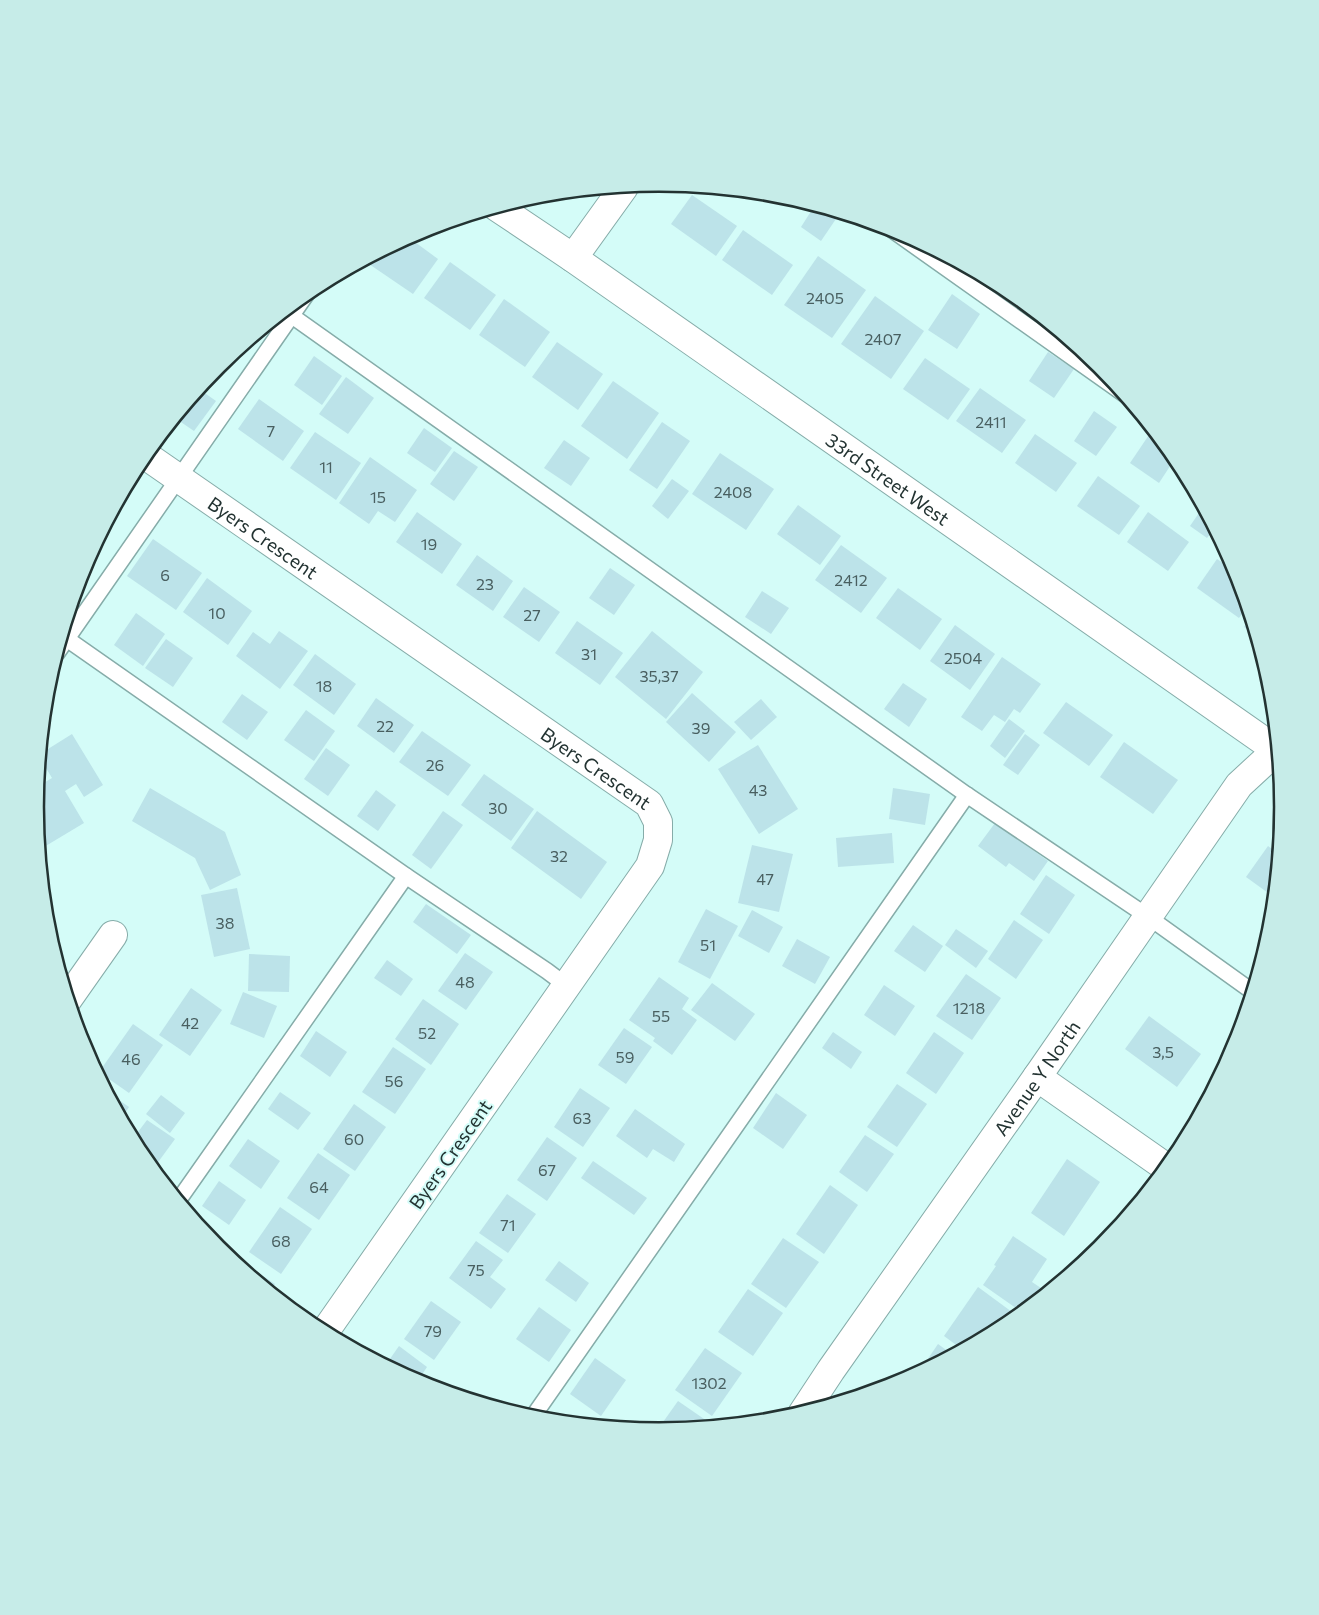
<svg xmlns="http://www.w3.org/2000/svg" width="1319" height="1615" font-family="Commissioner,sans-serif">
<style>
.green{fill:#b1efbf}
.building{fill:#bce3e9}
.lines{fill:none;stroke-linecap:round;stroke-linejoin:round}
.lane-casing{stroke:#86aca9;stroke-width:18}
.street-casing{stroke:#86aca9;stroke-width:30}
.secondary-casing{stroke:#86aca9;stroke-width:30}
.lane{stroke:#fff;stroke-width:15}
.street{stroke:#fff;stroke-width:28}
.secondary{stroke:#fff;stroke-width:28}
.labels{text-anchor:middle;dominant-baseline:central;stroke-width:4;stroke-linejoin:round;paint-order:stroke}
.number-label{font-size:16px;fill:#495f60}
.street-label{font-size:19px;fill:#233332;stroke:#d4fcf8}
.rim{fill:none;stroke:#233332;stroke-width:2.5}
</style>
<rect width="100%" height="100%" fill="#d4fcf8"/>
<!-- green -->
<path class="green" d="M964 265 1007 288 1059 332Z"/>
<!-- building -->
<g class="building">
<path d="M692 195 737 226 716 256 671 224Z"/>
<path d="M815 205 840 213 821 241 801 227Z"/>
<path d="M743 230 793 265 772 295 722 260Z"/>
<path d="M408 237 438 259 413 294 366 262 369 258Z"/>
<path d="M818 256 866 290 832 338 784 305Z"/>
<path d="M450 262 496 295 470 330 424 298Z"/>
<path d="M952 294 980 314 957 349 928 330Z"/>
<path d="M875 296 924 331 891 379 841 344Z"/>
<path d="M504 299 550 332 525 367 479 335Z"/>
<path d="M557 342 603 374 578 410 532 377Z"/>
<path d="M1048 352 1074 369 1054 398 1029 381Z"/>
<path d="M314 356 342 376 322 405 294 385Z"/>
<path d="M925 358 970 389 948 420 903 389Z"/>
<path d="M346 377 374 398 348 434 319 414Z"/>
<path d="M613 381 659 413 627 459 581 426Z"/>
<path d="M980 388 1026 420 1002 453 956 421Z"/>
<path d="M199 389 216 401 194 431 175 418Z"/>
<path d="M259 399 304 431 283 461 238 429Z"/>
<path d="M1094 411 1117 427 1096 456 1074 441Z"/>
<path d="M662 422 690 441 657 489 629 470Z"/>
<path d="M424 428 452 448 435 472 407 453Z"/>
<path d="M1153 429 1176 457 1159 483 1130 463Z"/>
<path d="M315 432 361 463 336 500 290 468Z"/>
<path d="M1035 434 1077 463 1056 492 1015 463Z"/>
<path d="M564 440 590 458 571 486 544 468Z"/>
<path d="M454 451 478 467 454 501 430 484Z"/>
<path d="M720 453 774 489 746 530 692 494Z"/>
<path d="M370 457 417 490 395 522 378 511 369 524 339 503Z"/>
<path d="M1098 476 1140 506 1119 535 1077 506Z"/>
<path d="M672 479 689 491 668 519 652 506Z"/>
<path d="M798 505 841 536 820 565 777 534Z"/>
<path d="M1203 507 1215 528 1207 538 1190 526Z"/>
<path d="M417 512 462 544 442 574 396 542Z"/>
<path d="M1148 512 1189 542 1168 571 1127 542Z"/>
<path d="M153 539 202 573 176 610 127 576Z"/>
<path d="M841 545 887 578 861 613 815 580Z"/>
<path d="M477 555 513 581 493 611 456 585Z"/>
<path d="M1217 559 1238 573 1248 606 1239 618 1197 588Z"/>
<path d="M610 568 635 585 614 615 589 598Z"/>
<path d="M207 578 252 611 228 645 183 612Z"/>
<path d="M524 587 560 612 539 642 503 617Z"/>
<path d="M898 588 942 619 920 650 876 618Z"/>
<path d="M762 591 789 608 771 634 745 617Z"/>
<path d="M136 613 165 634 143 666 114 645Z"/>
<path d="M1251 617 1257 636 1244 627Z"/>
<path d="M577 621 623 653 600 685 555 653Z"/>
<path d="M955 625 995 654 970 690 930 661Z"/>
<path d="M279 631 308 651 280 689 236 656 253 632 270 644Z"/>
<path d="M652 631 703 672 666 719 615 677Z"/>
<path d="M166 639 193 658 173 687 145 668Z"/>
<path d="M315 654 356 684 334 715 293 685Z"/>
<path d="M1002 657 1041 684 1020 713 1014 709 1005 722 994 715 982 731 961 717Z"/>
<path d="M903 683 927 699 909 727 884 709Z"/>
<path d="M692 693 736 732 709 762 666 722Z"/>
<path d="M242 694 268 712 247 740 222 722Z"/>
<path d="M376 698 414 725 394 753 357 726Z"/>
<path d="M761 699 777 717 751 740 734 722Z"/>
<path d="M1066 702 1113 735 1089 766 1043 733Z"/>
<path d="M306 710 335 731 314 761 284 740Z"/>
<path d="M1009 719 1025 731 1005 758 990 746Z"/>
<path d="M422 731 471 765 448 796 399 762Z"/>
<path d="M72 734 103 785 84 797 76 784 65 791 84 823 39 850 35 807 37 787 52 778 40 758V754Z"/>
<path d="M1025 734 1040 745 1018 775 1003 765Z"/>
<path d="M1124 742 1178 780 1153 814 1100 777Z"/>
<path d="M758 745 798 809 759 834 718 769Z"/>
<path d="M326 748 350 765 328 796 304 779Z"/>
<path d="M484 774 534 809 511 841 461 805Z"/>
<path d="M150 788 225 832 241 875 210 890 195 858 132 821Z"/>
<path d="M893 788 930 794 925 825 889 819Z"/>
<path d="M376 790 396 805 378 831 357 816Z"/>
<path d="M443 811 463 825 431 869 412 855Z"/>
<path d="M537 811 607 862 581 899 511 848Z"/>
<path d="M995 823 1048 861 1034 881 1009 863 1006 867 978 846Z"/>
<path d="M892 833 894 863 838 867 836 838Z"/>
<path d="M752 845 793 854 779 912 738 903Z"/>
<path d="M1268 846 1279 854 1275 898 1246 877Z"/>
<path d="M1046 875 1075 895 1049 934 1020 914Z"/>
<path d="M237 888 250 949 214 957 201 895Z"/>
<path d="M426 904 471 935 457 954 413 922Z"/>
<path d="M706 909 738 926 710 979 678 962Z"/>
<path d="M752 910 783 927 769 953 738 936Z"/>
<path d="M1014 920 1043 940 1016 979 988 959Z"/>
<path d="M913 925 943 946 925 972 894 951Z"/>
<path d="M956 929 988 951 976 968 945 945Z"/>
<path d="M797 939 830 957 815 984 782 966Z"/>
<path d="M465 953 493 972 466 1010 438 991Z"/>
<path d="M249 954 290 956 289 992 248 991Z"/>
<path d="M387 960 413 979 401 996 374 978Z"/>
<path d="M966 974 1001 998 972 1040 936 1016Z"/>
<path d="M659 977 689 998 682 1009 697 1020 672 1055 653 1041 655 1038 629 1020Z"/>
<path d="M712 983 755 1014 735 1041 691 1010Z"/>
<path d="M884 985 915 1006 895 1036 864 1015Z"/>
<path d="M191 988 222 1010 190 1056 159 1035Z"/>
<path d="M243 992 277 1006 264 1038 230 1024Z"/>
<path d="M423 999 459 1024 431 1065 395 1039Z"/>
<path d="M1149 1016 1201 1054 1177 1087 1125 1049Z"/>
<path d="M133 1024 163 1045 129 1093 99 1072Z"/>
<path d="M624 1028 652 1047 626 1084 598 1065Z"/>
<path d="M316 1031 347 1052 330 1077 300 1056Z"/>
<path d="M833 1032 862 1052 851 1069 822 1048Z"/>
<path d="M934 1032 964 1053 936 1094 906 1073Z"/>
<path d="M393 1047 426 1069 395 1114 362 1092Z"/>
<path d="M1218 1078 1219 1079 1204 1108 1199 1105Z"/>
<path d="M897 1084 927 1104 897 1147 867 1127Z"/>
<path d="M580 1088 610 1108 583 1147 554 1127Z"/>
<path d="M106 1091 129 1107 121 1119Z"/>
<path d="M280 1092 311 1113 298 1130 268 1109Z"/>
<path d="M776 1093 807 1115 783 1149 753 1128Z"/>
<path d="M161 1095 185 1113 170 1133 146 1114Z"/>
<path d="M354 1104 386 1127 355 1171 323 1149Z"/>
<path d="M635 1109 685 1144 674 1162 653 1149 647 1158 616 1136Z"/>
<path d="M147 1120 175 1139 156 1165 140 1153 132 1140Z"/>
<path d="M865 1135 894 1154 867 1192 839 1172Z"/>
<path d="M547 1137 577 1158 547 1201 517 1180Z"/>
<path d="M248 1139 280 1161 261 1189 229 1166Z"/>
<path d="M318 1153 350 1175 319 1220 287 1198Z"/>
<path d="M1067 1159 1100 1182 1064 1236 1031 1213Z"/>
<path d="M593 1161 647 1198 634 1215 581 1178Z"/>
<path d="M219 1181 246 1200 229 1225 202 1206Z"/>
<path d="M830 1185 858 1205 824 1254 796 1234Z"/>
<path d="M507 1194 536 1214 508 1253 479 1233Z"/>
<path d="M280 1207 312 1229 281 1274 249 1252Z"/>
<path d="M203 1231 218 1240 214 1245 209 1238Z"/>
<path d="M1013 1236 1047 1259 1032 1282 1047 1292 1023 1313 983 1285 996 1266 994 1265Z"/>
<path d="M783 1238 819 1262 786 1308 751 1284Z"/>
<path d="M476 1241 503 1260 490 1277 506 1289 491 1309 449 1278Z"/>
<path d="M559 1261 589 1283 576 1302 545 1280Z"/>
<path d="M242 1262 275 1284 270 1291 239 1266Z"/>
<path d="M978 1287 1012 1312 998 1331 963 1350 944 1336Z"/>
<path d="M748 1289 783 1313 753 1356 718 1332Z"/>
<path d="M431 1301 461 1322 434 1360 404 1339Z"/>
<path d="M539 1307 571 1330 549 1362 516 1339Z"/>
<path d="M938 1344 953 1355 917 1375Z"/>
<path d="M399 1346 427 1367 417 1382 385 1366Z"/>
<path d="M705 1348 742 1373 712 1416 675 1390Z"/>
<path d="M595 1358 626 1380 601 1416 570 1394Z"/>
<path d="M678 1401 707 1421 703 1428 656 1432Z"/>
</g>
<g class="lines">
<!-- lane casing -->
<g class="lane-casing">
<g id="lane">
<path d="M888 227 1124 394"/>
<path d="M285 311 967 795 1147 916 1253 992"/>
<path d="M67 639 406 876 547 971 567 986"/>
<path d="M57 653 308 292"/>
<path d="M178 1201 406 876"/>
<path d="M532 1418 967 795"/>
</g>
</g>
<!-- street casing -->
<g class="street-casing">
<g id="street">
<path d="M573 258 624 187"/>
<path id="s1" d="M145 455 649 804 658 822V840L650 866 324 1333"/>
<path d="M68 999 113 935"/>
<path d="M1037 1077 1167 1168"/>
<path id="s2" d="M802 1414 831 1370 1037 1077 1239 785 1278 749"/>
</g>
</g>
<!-- secondary casing -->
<g class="secondary-casing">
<g id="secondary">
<path id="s3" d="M497 207 573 258 1278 751"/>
</g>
</g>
<!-- lane -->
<use href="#lane" class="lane"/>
<!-- street -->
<use href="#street" class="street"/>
<!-- secondary -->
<use href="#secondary" class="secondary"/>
</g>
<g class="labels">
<!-- number labels -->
<g class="number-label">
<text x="825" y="297">2405</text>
<text x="883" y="338">2407</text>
<text x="991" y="421">2411</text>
<text x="271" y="430">7</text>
<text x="326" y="466">11</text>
<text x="733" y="491">2408</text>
<text x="378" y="496">15</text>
<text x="429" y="543">19</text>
<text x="165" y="574">6</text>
<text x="851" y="579">2412</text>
<text x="485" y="583">23</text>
<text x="217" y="612">10</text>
<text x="532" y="614">27</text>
<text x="589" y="653">31</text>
<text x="963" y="657">2504</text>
<text x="659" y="675">35,37</text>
<text x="324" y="685">18</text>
<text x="385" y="725">22</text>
<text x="701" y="727">39</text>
<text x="435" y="764">26</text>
<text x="758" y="789">43</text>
<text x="498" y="807">30</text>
<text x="559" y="855">32</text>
<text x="765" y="878">47</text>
<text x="225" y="922">38</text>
<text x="708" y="944">51</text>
<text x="465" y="981">48</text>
<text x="969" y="1007">1218</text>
<text x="661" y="1015">55</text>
<text x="190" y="1022">42</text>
<text x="427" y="1032">52</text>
<text x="1163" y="1051">3,5</text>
<text x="625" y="1056">59</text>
<text x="131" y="1058">46</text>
<text x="394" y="1080">56</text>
<text x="582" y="1117">63</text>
<text x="354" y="1138">60</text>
<text x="547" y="1169">67</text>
<text x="319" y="1186">64</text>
<text x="508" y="1224">71</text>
<text x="281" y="1240">68</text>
<text x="476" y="1269">75</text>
<text x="433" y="1330">79</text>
<text x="709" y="1382">1302</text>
</g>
<!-- street labels -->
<g class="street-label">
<text stroke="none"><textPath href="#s3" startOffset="476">33rd Street West</textPath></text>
<text stroke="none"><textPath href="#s1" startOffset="144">Byers Crescent</textPath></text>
<text stroke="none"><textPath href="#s1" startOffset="549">Byers Crescent</textPath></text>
<text stroke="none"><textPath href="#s2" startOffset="410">Avenue Y North</textPath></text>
<text transform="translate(450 1154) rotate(-55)">Byers Crescent</text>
</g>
</g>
<!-- crop -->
<path d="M0 0H1319V1615H0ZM44 807a615 615 0 1 1 1230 0a615 615 0 1 1-1230 0Z" fill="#c6ece8" fill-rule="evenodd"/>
<path class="rim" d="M44 807a615 615 0 1 1 1230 0a615 615 0 1 1-1230 0Z"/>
</svg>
